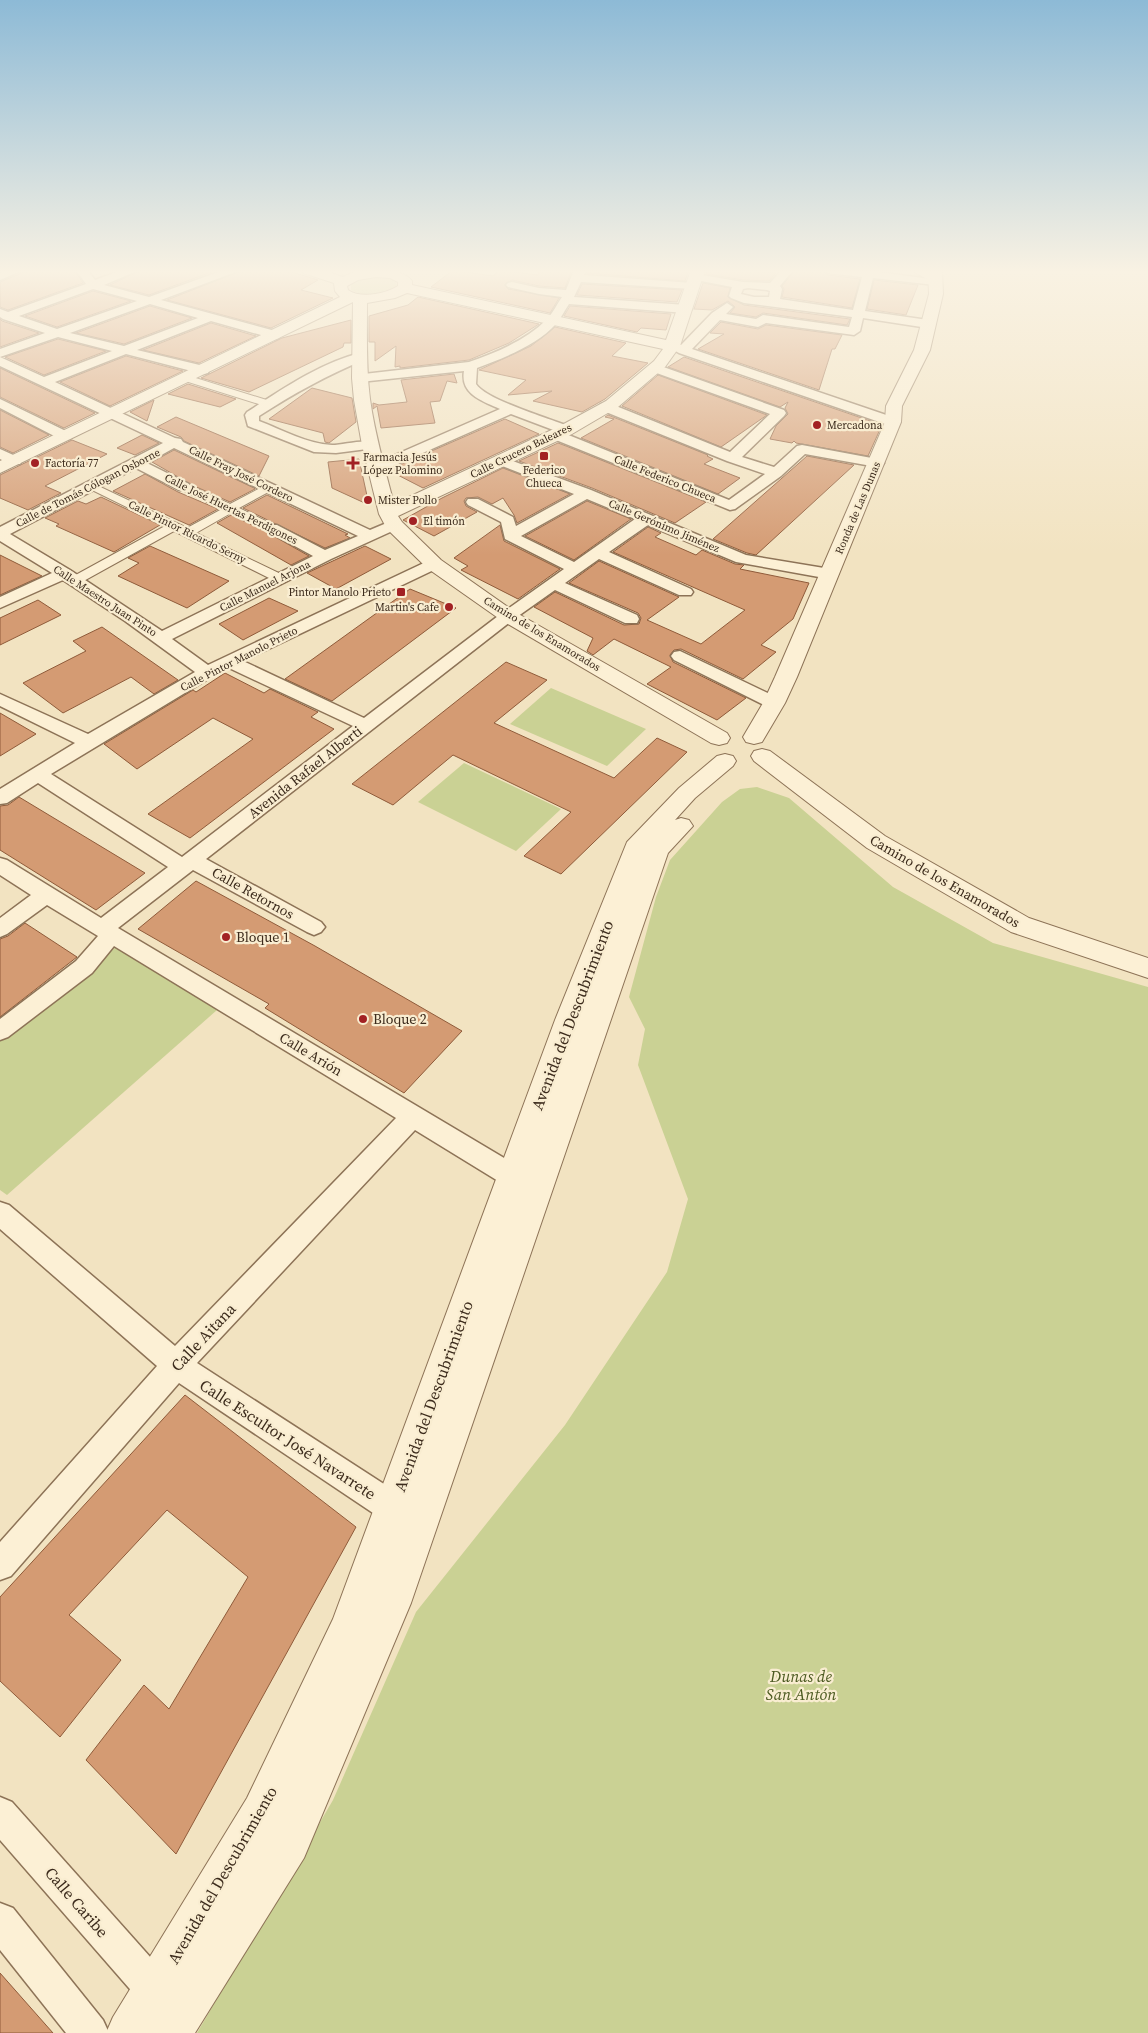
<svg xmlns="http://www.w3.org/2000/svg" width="1148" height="2033" font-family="'Source Serif 4',serif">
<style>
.green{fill:#cad194}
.building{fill:#d49b73;stroke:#8f5b3a}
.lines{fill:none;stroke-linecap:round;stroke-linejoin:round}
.pedestrian-casing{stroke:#8d7357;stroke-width:2}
.minor-casing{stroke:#8d7357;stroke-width:3}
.tertiary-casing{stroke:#8d7357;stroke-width:2}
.pedestrian{fill:#fcf0d5;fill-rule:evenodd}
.minor{fill:#fcf0d5;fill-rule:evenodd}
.tertiary{fill:#fcf0d5;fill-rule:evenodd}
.poi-dot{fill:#a22123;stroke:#f9edd1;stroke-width:2}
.labels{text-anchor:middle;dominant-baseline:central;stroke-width:4.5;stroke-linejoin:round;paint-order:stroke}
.far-poi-label{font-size:11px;fill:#3c2b1c;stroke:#f9edd1;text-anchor:start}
.far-street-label{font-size:11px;fill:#3c2b1c;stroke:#f9edd1}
.street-label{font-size:14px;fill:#3c2b1c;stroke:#f9edd1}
.poi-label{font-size:14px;fill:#3c2b1c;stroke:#f9edd1;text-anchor:start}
.near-street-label{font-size:16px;fill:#3c2b1c;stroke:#f9edd1}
.near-park-label{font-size:16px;font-style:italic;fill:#4c5a21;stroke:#f9edd1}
</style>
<rect width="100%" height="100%" fill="#f2e3c1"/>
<!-- green -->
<g class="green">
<path d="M367 277H383L395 280 397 286C388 297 362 297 351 290V284Z"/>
<path d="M551 688 646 729 607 766 510 724Z"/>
<path d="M464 763 561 809 516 851 418 802Z"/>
<path d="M757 787 789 798 893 887 993 943 1148 987V2033H197L333 1800 416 1612 565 1425 667 1272 688 1199 638 1065 645 1029 629 997 656 897 670 860 722 802 740 789Z"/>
<path d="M116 947 217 1010 7 1195 0 1190V1040Z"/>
</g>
<!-- building -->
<g class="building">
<path d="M29 270H74L83 283 8 310 0 307V282Z"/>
<path d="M141 270H217L149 295 110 285Z"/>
<path d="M243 270H284L302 275 318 280 301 290 333 298 271 328 167 300Z"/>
<path d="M453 270 493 276 500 270 538 275 540 270H572L565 288 539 286 512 280 505 284 508 289 559 298 550 313 431 287Z"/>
<path d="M587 270H689L685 281 586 273Z"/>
<path d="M707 270H739L776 273 769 281 743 280 706 274Z"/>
<path d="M795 270H821L828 275 860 279 852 308 782 297 784 289 782 286Z"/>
<path d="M874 280 918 285 906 315 867 309Z"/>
<path d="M703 283 730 288 728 297 744 305 850 319 847 325 763 313 756 317 730 313 735 307 728 301 712 310 694 309Z"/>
<path d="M582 284 682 290 677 302 577 295Z"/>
<path d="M93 291 131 301 57 327 25 316Z"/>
<path d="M418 297 539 324 509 343 469 360 400 368V366L395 367 396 346 375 361V342H369V316L408 305Z"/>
<path d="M150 306 192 318 124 344 76 333Z"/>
<path d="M570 306 671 314 666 330 641 328 637 332 564 316Z"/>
<path d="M0 319 2 321 39 333 0 347Z"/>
<path d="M351 320V343H344L343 347 249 392 201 378 282 338Z"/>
<path d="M721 322 758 329 766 325 842 335 835 349H832L819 390 698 349 724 334 710 333Z"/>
<path d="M211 323 256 336 199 363 143 350Z"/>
<path d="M555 327 626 343 612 356 648 363 605 399 582 412 533 401 552 391 508 395 526 380 479 370 531 346Z"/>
<path d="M58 339 106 351 44 375 5 357Z"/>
<path d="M126 356 183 371 110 406 60 382Z"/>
<path d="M684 357 882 425 868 456 796 443 794 441 792 443 770 439 776 426 788 414 785 408 788 402 780 407 668 367Z"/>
<path d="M0 368 95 413 64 428 0 397Z"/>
<path d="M454 374 457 383 447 381 440 401 430 402 435 423 381 428 377 406 373 409V403L379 405 407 402 401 380Z"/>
<path d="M658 375 767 415 721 447 622 406Z"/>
<path d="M188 384 236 399 220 407 168 394Z"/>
<path d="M312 388 352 398 356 422 329 443 325 442 323 433 269 419Z"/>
<path d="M154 400 147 421 130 412Z"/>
<path d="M0 410 49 435 13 453 0 447Z"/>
<path d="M608 415 708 455 707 456 713 459 704 464 740 478 718 494 581 438 614 419 605 417Z"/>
<path d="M176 417 269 456 259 476 184 441 181 437 157 427Z"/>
<path d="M505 419 539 434 423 488 388 470Z"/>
<path d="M142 435 159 443 135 455 117 448Z"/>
<path d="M72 440 107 454 45 486 61 493 28 510 0 498V475Z"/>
<path d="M558 443 566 446 706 502 675 523 592 488 519 461Z"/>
<path d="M174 450 254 488 255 489 230 502 192 485 152 462Z"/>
<path d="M807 456 854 465 756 555 747 553 713 539Z"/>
<path d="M359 459 369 505 332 488 328 462Z"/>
<path d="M503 468 570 494 517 523 514 515 503 498 492 504 478 497 466 498 464 501 466 506 477 512 434 536 403 520 442 498Z"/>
<path d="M145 474 178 492 218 509 189 525 113 491Z"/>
<path d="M267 495 348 534 345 535 350 538 325 548 243 508Z"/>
<path d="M101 497 160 525 114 552 56 526 59 524 45 518 78 501 86 504Z"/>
<path d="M587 501 631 519 574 560 525 536Z"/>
<path d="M231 515 263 530 309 556 291 565 217 523Z"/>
<path d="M500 525 504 541 560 569 518 599 461 570 468 566 454 558Z"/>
<path d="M648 527 661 533 655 537 696 555 702 550 735 564 744 565 740 569 809 583 793 619 761 645 776 652 743 679 681 649 674 650 670 655 673 662 746 698 717 720 647 684 671 667 614 639 593 655 587 651 593 638 534 607 555 592 624 625 639 624 641 618 638 613 569 583 599 561 679 597 647 620 701 644 745 610 613 552Z"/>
<path d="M150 546 229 581 187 608 118 576 139 563 128 558Z"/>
<path d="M365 546 391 559 336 589 307 573Z"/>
<path d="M0 555 42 576 0 595Z"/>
<path d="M410 589 456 608 332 701 285 679Z"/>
<path d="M269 598 298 611 243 640 219 624Z"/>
<path d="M38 600 61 615 0 645V618Z"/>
<path d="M102 627 178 680 154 694 131 677 63 713 23 683 86 651 73 641Z"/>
<path d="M506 662 547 680 494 723 614 778 657 738 687 752 561 874 524 856 571 812 453 755 393 805 352 784Z"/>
<path d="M225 673 264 693 270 689 318 712 311 717 334 729 190 838 148 814 253 739 213 718 137 769 104 744 193 690 196 692Z"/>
<path d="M0 713 36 734 0 756Z"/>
<path d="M19 797 145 873 96 910 0 850V806L8 805Z"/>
<path d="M196 881 315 946 462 1031 404 1093 265 1008 269 1004 138 929Z"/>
<path d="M25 923 77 957 0 1017V939L8 936Z"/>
<path d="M185 1395 356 1527 176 1854 86 1760 144 1685 169 1709 248 1577 167 1510 69 1615 121 1660 60 1737 0 1681V1597Z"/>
<path d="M0 1973 53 2033H0Z"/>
</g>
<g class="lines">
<!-- pedestrian casing -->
<g class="pedestrian-casing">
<g id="pedestrian">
<path d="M911 270H923L939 280 938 282H932Z"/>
<path d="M186 375 273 402 274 404 273 406H265L182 380 181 378Z"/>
<path d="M92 483 187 528 222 509 180 489 178 487 180 485H188L230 504 266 485H274L276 487 274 489 239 508 276 526 278 528 276 530H268L231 513 196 533 285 576 287 579 281 583 277 582 174 531 80 583H72L70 580 72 577 165 526 88 488 86 486 88 484Z"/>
</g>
</g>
<!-- minor casing -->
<g class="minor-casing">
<g id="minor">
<path d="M7 270H23L0 280V273Z"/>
<path d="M76 270H87L95 280 122 270H139L104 285 149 297 224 270H241L161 300 279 332 281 335 279 338 275 339 211 321 137 350 208 367 209 370 208 373 203 374 126 354 55 382 175 438 181 439 183 442 370 530 389 522H399L402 525 399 528 331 559 172 639 208 665 428 561H440L442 564 440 567 243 661 364 718 502 613 564 569 505 539 501 522 468 505 466 502 468 499H478L513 517 516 526 574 494 497 464 495 461 497 458 502 457 591 490 746 555 830 569 836 571 838 574 836 577 830 579 736 562 648 525 609 552 691 589 693 592 691 595H679L599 559 565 583 637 615 639 619 637 623H625L555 590 514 619 206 859 321 922 325 927 321 932 314 935 307 932 193 870 118 928 521 1168 524 1176 521 1184 512 1187 503 1184 415 1130 197 1363 404 1497 408 1508 404 1519 393 1523 382 1519 179 1383 11 1576 0 1580V1542L157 1366 0 1229V1202L9 1205 175 1346 396 1118 114 946 92 973 8 1037 0 1040V1019L76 961 98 936 47 905 7 934 0 937V918L31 895 0 875V858L7 860 101 918 168 867 38 783 7 803 0 804V789L75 743 0 706V694L88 734 195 672 125 621 63 580 0 608V597L52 573 0 541V527L163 443 0 366V357L44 377 112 351 58 337 0 357V349L45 333 3 319 0 317V309L8 312 86 284ZM93 289 137 301 57 329 19 316ZM150 304 198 318 124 346 70 333ZM174 448 358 536 325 550 277 525H267L264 528 267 531 313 556 162 631 70 570 10 534 136 468 179 490H189L191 487 189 484 147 463ZM587 499 635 519 574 562 521 536ZM229 668 353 726 182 857 51 774 213 676Z"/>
<path d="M574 270H585L584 275 692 283 698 286 692 289 581 282 574 297 686 305 692 309 686 313 569 304C565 310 561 318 556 324 537 345 504 358 477 368L476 384C486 400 551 419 571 427L573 430 571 433 566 434 729 500 765 474 727 461 601 410 599 407 601 404H611L730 452 770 414 651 371 649 368 651 365 655 364 784 410 786 413 784 416 742 457 774 467 797 446 802 445 877 459 882 460 884 463 882 466 877 467 805 454 781 476 735 509 730 510 551 438 549 435 556 431 511 414 382 471H372L370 468 372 465 500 409C482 401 460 394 464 371L360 382 354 378 355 375 469 362C495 353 527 340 547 319 553 313 557 304 562 297L539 294 508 287 506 285 508 283 512 282 539 288 566 290Z"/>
<path d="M782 270H793L780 286 782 289 780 299 853 310 862 277 828 273 823 270H862L939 280 941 282 935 285 873 278 865 311 928 320 932 321 934 324 932 327 928 328 863 318 860 331 854 335 766 323 758 327 720 320 692 349 898 419 900 422 898 425H888L679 353 666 346 672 342 681 345 712 313 727 303 733 307 726 314 756 319 763 315 849 327 852 317 744 303 731 298 729 296 732 287 696 280 690 277 696 274 743 282 770 283ZM748 288 767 290 770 291 769 297H754L741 294 743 289Z"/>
<path d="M360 353 364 354 366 357 364 360C327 375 293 394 259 416V421C283 430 307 444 332 445 343 445 371 437 377 445L375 448 336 453 314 452 248 426 245 415 247 412C281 390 320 363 360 353Z"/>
<path d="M0 399 70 433 72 436 70 439H60L0 408Z"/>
<path d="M0 449 20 458 22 461 20 464H10L0 459Z"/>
<path d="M680 651 780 699 783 703 780 707 774 708 768 707 674 660 671 656 674 652Z"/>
<path d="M0 1797 12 1802 168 1977 174 1990 168 2003 155 2009 142 2003 0 1840Z"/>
<path d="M0 1903 13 1908 103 2020 109 2033H66L0 1950Z"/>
</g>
</g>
<!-- tertiary casing -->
<g class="tertiary-casing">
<g id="tertiary">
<path d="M301 270H323L343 277C359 268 400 265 412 281V285L666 340 691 270H705L680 346 665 367 618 407 572 434 398 516 402 522 441 560 515 612 727 733 730 738 727 743 719 745 711 743 501 620 427 568 387 529 379 514 362 445 354 400 352 378 353 302 0 473V461L340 297 335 291 334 283 303 273ZM376 277 390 278 398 282V286C385 294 361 299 348 290L347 286 358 280ZM407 293 663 349 654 361 606 401 560 426 394 504C385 469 375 435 370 399 366 368 367 335 367 303L395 298Z"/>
<path d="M928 270H942L943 294 930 350 902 406 901 422 797 677 785 703 762 742 754 744 746 742 743 737 763 703 775 677 885 422 886 406 914 350 929 294Z"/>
<path d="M762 749 770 751 885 836 1029 918 1148 958V978L1011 932 867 848 754 761 751 756 754 751Z"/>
<path d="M725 754 733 756 736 761 733 766 695 798 675 820 681 818 689 820 693 826 668 853 411 1603 304 1858 195 2033H106L113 2017 247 1798 333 1619 555 1020 627 842 679 788 717 756Z"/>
</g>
</g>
<!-- pedestrian -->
<use href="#pedestrian" class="pedestrian"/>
<!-- minor -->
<use href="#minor" class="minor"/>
<!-- tertiary -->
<use href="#tertiary" class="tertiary"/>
</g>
<!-- sky -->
<linearGradient id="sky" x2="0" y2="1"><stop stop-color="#8dbad6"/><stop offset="0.49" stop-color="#f9f2e3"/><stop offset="1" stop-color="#f9f2e3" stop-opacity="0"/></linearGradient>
<rect width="1148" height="555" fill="url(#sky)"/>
<!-- markers -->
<g class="poi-dot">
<circle cx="817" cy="425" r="5"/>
<rect x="539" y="451" width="10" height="10" rx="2.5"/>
<circle cx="35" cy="463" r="5"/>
<path d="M350.5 455.5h5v5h5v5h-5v5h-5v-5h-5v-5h5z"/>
<circle cx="368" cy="500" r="5"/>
<circle cx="413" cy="521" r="5"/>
<rect x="396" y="587" width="10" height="10" rx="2.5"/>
<circle cx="449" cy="607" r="5"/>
<circle cx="226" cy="937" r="5"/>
<circle cx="363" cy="1019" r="5"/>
</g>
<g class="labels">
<!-- far-poi labels -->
<g class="far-poi-label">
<text x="827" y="425">Mercadona</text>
<text x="363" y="457">Farmacia Jesús<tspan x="363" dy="13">López Palomino</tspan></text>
<text x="45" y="463">Factoría 77</text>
<text x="544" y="470" text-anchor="middle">Federico<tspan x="544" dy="13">Chueca</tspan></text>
<text x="378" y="500">Mister Pollo</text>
<text x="423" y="521">El timón</text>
<text x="391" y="592" text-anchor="end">Pintor Manolo Prieto</text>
<text x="439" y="607" text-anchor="end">Martin's Cafe</text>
</g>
<!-- far-street labels -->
<g class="far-street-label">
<text transform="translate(521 451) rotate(-26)">Calle Crucero Baleares</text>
<text transform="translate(241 474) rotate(26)">Calle Fray José Cordero</text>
<text transform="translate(665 479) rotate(22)">Calle Federico Chueca</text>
<text transform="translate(88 488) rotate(-27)">Calle de Tomás Cólogan Osborne</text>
<text transform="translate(858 508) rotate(-67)">Ronda de Las Dunas</text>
<text transform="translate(231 509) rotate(26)">Calle José Huertas Perdigones</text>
<text transform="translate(664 526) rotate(23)">Calle Gerónimo Jiménez</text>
<text transform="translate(187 532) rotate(26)">Calle Pintor Ricardo Serny</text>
<text transform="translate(265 586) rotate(-27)">Calle Manuel Arjona</text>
<text transform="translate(105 601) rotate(33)">Calle Maestro Juan Pinto</text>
<text transform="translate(542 634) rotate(31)">Camino de los Enamorados</text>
<text transform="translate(239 659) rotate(-27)">Calle Pintor Manolo Prieto</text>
</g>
<!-- street labels -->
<g class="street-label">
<text transform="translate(305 772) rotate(-38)">Avenida Rafael Alberti</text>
<text transform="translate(945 881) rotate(30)">Camino de los Enamorados</text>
<text transform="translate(253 893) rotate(29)">Calle Retornos</text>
<text transform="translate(311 1054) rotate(31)">Calle Arión</text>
</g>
<!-- poi labels -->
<g class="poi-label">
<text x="236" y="937">Bloque 1</text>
<text x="373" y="1019">Bloque 2</text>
</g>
<!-- near-street labels -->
<g class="near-street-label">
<text transform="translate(572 1015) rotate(-69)">Avenida del Descubrimiento</text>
<text transform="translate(203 1337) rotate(-47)">Calle Aitana</text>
<text transform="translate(433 1396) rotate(-70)">Avenida del Descubrimiento</text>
<text transform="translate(288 1439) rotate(33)">Calle Escultor José Navarrete</text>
<text transform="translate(222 1875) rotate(-60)">Avenida del Descubrimiento</text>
<text transform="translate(77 1902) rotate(49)">Calle Caribe</text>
</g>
<!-- near-park labels -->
<g class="near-park-label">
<text x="801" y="1676">Dunas de<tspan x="801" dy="18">San Antón</tspan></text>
</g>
</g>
</svg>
